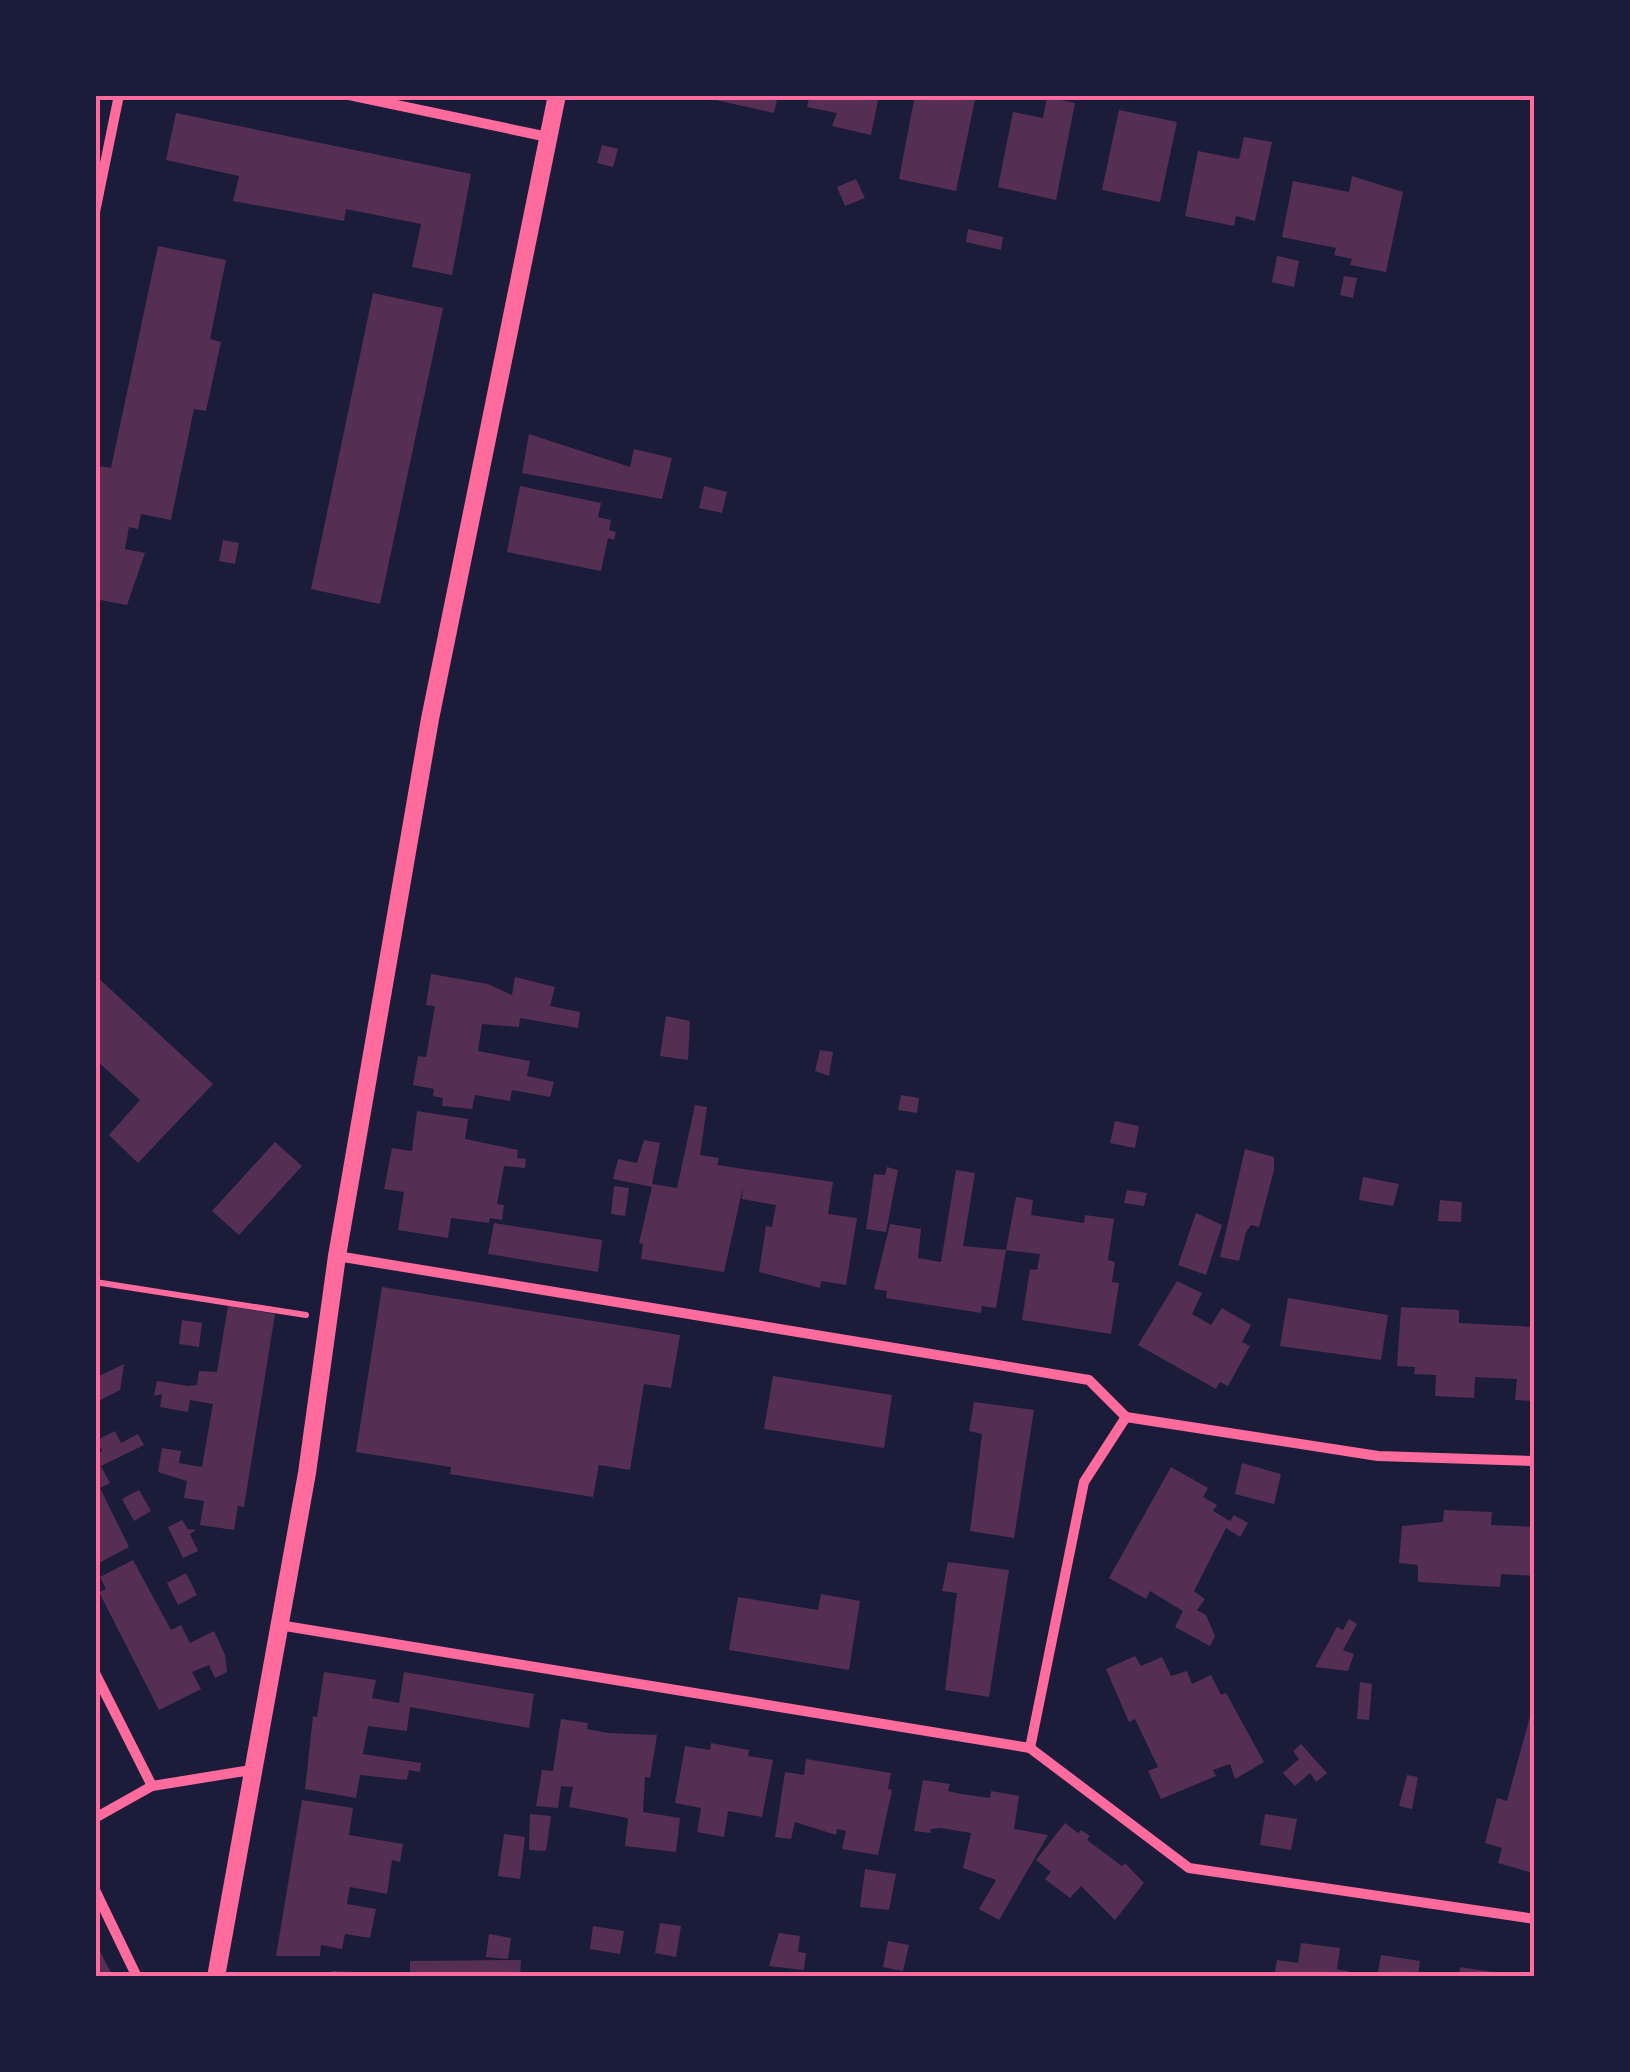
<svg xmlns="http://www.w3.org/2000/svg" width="1630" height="2072" font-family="'Times New Roman',serif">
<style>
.building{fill:#542f53}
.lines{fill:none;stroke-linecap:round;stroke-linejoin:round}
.path{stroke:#ff6b9d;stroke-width:6}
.minor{stroke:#ff6b9d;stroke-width:10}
.tertiary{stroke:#ff6b9d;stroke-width:18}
.neatline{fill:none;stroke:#ff6b9d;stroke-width:4}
</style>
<rect width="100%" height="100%" fill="#1b1b3a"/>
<!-- building -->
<g class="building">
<path d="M693 95H778L774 113Z"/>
<path d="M810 95H879L871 135 832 126 837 113 807 107Z"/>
<path d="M915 95 946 99V95H976L956 191 899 179Z"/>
<path d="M1047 97 1075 103 1056 200 998 187 1013 112 1043 118Z"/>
<path d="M1119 110 1177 122 1160 202 1102 190Z"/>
<path d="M176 113 471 174 452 275 412 267 421 224 346 209 344 221 233 201 239 176 166 160Z"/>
<path d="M1244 137 1272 142 1255 221 1236 216 1234 226 1185 216 1198 151 1239 159Z"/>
<path d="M602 145 618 149 613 167 597 163Z"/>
<path d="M1352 176 1403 192 1386 272 1350 265 1352 259 1334 255 1336 248 1282 237 1293 181 1349 192Z"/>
<path d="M856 179 865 198 845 206 837 187Z"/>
<path d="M968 229 1003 237 1001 250 966 242Z"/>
<path d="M158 246 226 260 210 339 221 342 206 411 194 409 171 520 141 514 138 529 129 527 125 549 145 553 127 605 95 599V487L99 466 111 468Z"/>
<path d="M1277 256 1299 261 1294 287 1272 282Z"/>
<path d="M1344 276 1357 278 1353 298 1340 295Z"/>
<path d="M373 293 443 308 380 604 311 589Z"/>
<path d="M529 434 630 467 634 449 672 458 662 499 522 473Z"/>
<path d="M520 486 601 503 598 517 611 520 609 530 616 532 614 540 608 538 601 571 507 552Z"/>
<path d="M704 486 727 492 722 513 699 508Z"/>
<path d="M223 540 239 543 235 564 219 561Z"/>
<path d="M431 974 488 984 512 995 515 977 555 987 550 1006 580 1012 578 1028 520 1018 519 1027 482 1024 478 1051 530 1061 527 1076 554 1082 550 1097 512 1090 510 1101 475 1095 472 1109 442 1106 443 1098 433 1096 434 1089 413 1085 418 1056 426 1057 435 1006 426 1005Z"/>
<path d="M95 975 213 1084 138 1163 109 1135 140 1100 95 1059Z"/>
<path d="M666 1016 690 1021 688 1060 660 1056Z"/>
<path d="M820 1050 833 1052 829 1076 815 1071Z"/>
<path d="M901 1095 919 1098 917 1113 898 1110Z"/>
<path d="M695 1105 707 1107 700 1155 719 1158 717 1165 833 1182 828 1214 857 1218 846 1285 821 1281 820 1288 759 1272 766 1226 772 1227 776 1205 742 1199 743 1187 724 1272 641 1259 643 1244 639 1243 652 1187 613 1179 618 1159 637 1163 644 1140 660 1143 652 1184 677 1188Z"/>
<path d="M417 1111 468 1119 465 1139 518 1150 517 1158 526 1159 525 1168 504 1166 497 1204 504 1205 502 1220 490 1218 489 1223 451 1218 448 1238 398 1230 404 1192 384 1189 392 1148 412 1151Z"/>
<path d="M1115 1121 1139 1126 1135 1148 1110 1143Z"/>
<path d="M275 1142 302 1166 239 1235 212 1211Z"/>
<path d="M1245 1149 1274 1157V1170L1259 1227 1251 1225 1246 1232 1239 1261 1220 1257Z"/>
<path d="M887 1167 898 1170 886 1232 866 1229 874 1174 885 1175Z"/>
<path d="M956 1170 975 1173 963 1246 1006 1250 1016 1197 1033 1200 1031 1215 1084 1223 1085 1215 1114 1219 1108 1260 1115 1262 1112 1282 1119 1283 1111 1334 1022 1320 1030 1269 1037 1270 1040 1254 1006 1250 996 1308 982 1306 981 1313 886 1298 887 1291 874 1289 890 1224 921 1229 918 1258 941 1262Z"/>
<path d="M1363 1177 1399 1184 1393 1206 1359 1200Z"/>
<path d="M614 1186 629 1188 625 1216 611 1214Z"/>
<path d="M1127 1190 1147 1193 1144 1206 1124 1203Z"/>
<path d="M1440 1200 1462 1202 1461 1222 1438 1221Z"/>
<path d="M1196 1213 1222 1225 1206 1275 1178 1265Z"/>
<path d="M494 1223 602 1240 598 1272 488 1254Z"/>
<path d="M1177 1281 1202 1293 1192 1314 1211 1325 1222 1308 1251 1325 1242 1342 1250 1346 1228 1386 1220 1382 1216 1389 1138 1345Z"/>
<path d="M382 1287 680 1335 671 1388 644 1384 630 1470 599 1465 593 1497 450 1474 451 1467 356 1452Z"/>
<path d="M1288 1298 1388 1315 1381 1360 1280 1346Z"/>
<path d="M228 1306 275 1314 244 1507 238 1506 234 1530 200 1525 204 1501 184 1498 187 1481 158 1472 162 1448 181 1451 179 1463 202 1467 213 1404 190 1400 188 1412 160 1407 162 1394 154 1396 157 1381 188 1386 197 1385 199 1371 217 1372Z"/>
<path d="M1401 1307 1459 1310V1323L1535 1327V1401L1515 1400 1517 1379 1475 1377 1474 1398 1435 1396 1436 1375 1414 1374 1415 1367 1397 1366Z"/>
<path d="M182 1320 202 1323 199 1347 179 1344Z"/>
<path d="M124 1364 120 1390 95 1403V1378Z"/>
<path d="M773 1376 892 1395 884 1448 764 1429Z"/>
<path d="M974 1402 1034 1410 1014 1538 970 1531 982 1434 969 1431Z"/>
<path d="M115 1431 121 1443 138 1434 144 1445 101 1466 110 1483 100 1488 129 1547 95 1565V1455L102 1451 97 1440Z"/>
<path d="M1242 1463 1281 1474 1274 1504 1235 1494Z"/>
<path d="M1171 1467 1208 1488 1203 1497 1217 1505 1213 1511 1230 1521 1234 1515 1248 1523 1240 1537 1226 1528 1194 1591 1205 1599 1197 1610 1206 1615 1215 1636 1210 1646 1175 1627 1183 1611 1150 1591 1146 1599 1109 1578Z"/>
<path d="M139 1490 151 1511 134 1521 122 1499Z"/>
<path d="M1444 1510 1492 1512 1491 1525 1535 1527V1576L1501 1574 1500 1587 1418 1582V1565L1399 1563 1402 1526 1443 1522Z"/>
<path d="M182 1520 188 1529 196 1530 190 1534 198 1551 183 1558 168 1527Z"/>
<path d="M133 1560 171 1630 181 1625 190 1643 214 1631 225 1655 227 1672 215 1678 209 1665 192 1672 201 1689 159 1710 99 1592 106 1589 100 1577Z"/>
<path d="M948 1562 1009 1570 989 1697 945 1690 957 1593 942 1591Z"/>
<path d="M186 1573 197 1595 178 1605 167 1583Z"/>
<path d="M821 1594 860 1601 849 1670 729 1650 738 1597 818 1610Z"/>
<path d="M1349 1619 1357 1624 1343 1650 1354 1654 1348 1671 1315 1667 1337 1627 1343 1630Z"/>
<path d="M1135 1656 1141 1666 1162 1657 1171 1676 1187 1671 1192 1684 1211 1675 1221 1695 1226 1693 1264 1762 1235 1779 1230 1764 1213 1770 1216 1776 1161 1799 1148 1771 1158 1767 1135 1719 1129 1722 1106 1669Z"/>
<path d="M324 1672 376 1680 372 1698 399 1703 404 1672 534 1694 529 1728 410 1707 407 1731 368 1726 363 1754 421 1763 420 1772 409 1770 407 1780 360 1775 356 1798 305 1789 313 1716 317 1717Z"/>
<path d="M1360 1682 1372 1684 1369 1720 1357 1719Z"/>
<path d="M1535 1698V1864L1533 1873 1498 1863 1502 1848 1485 1843 1497 1798 1507 1801Z"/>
<path d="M561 1719 588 1723 587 1729 608 1733 657 1735 650 1778 645 1777 643 1812 680 1818 676 1852 625 1846 628 1818 569 1807 573 1787 561 1786 558 1808 536 1806 542 1770 553 1771Z"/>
<path d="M711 1743 749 1750 748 1756 773 1760 762 1817 728 1811 724 1837 697 1832 701 1808 675 1803 685 1746 710 1750Z"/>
<path d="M1301 1744 1327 1773 1316 1782 1310 1773 1295 1786 1283 1773 1299 1759 1293 1751Z"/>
<path d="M806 1759 891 1773 888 1789 892 1790 878 1855 842 1849 846 1831 837 1829 836 1835 795 1822 791 1839 775 1837 785 1772 804 1775Z"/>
<path d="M1407 1775 1418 1777 1412 1809 1399 1806Z"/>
<path d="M923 1780 950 1784 948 1791 961 1794 990 1798 991 1791 1019 1796 1014 1829 1048 1835 999 1920 979 1909 996 1880 963 1868 971 1833 941 1828 930 1829 931 1833 914 1831Z"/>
<path d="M302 1800 353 1808 349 1835 403 1844 400 1862 392 1860 387 1894 350 1887 347 1904 376 1909 370 1938 345 1934 342 1949 321 1945 320 1956H276Z"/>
<path d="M530 1814 551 1816 546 1851 529 1850Z"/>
<path d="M1265 1814 1297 1819 1291 1850 1260 1845Z"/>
<path d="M1065 1823 1078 1833 1081 1830 1090 1836 1087 1840 1122 1866 1125 1863 1144 1883 1115 1920 1081 1886 1070 1898 1045 1879 1051 1872 1036 1860Z"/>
<path d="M504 1834 525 1837 520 1879 498 1876Z"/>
<path d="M865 1869 896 1874 889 1910 860 1907Z"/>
<path d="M660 1923 681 1926 676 1957 655 1953Z"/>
<path d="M593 1926 624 1931 620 1954 590 1949Z"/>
<path d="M779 1933 800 1936 798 1952 806 1953 804 1970 769 1966Z"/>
<path d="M489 1934 511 1938 508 1959 486 1957Z"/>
<path d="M888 1941 909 1945 903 1971 883 1967Z"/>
<path d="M95 1942 101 1953 113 1977H95Z"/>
<path d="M1301 1943 1340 1948 1337 1969 1374 1977H1274L1277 1960 1298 1963Z"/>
<path d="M1381 1955 1420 1961 1418 1977H1377Z"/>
<path d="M521 1960 520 1977H410V1961Z"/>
<path d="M1460 1967 1499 1973V1977H1459Z"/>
<path d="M332 1971 396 1974V1977H332Z"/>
</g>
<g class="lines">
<!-- path -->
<path class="path" d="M95 1282 306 1315"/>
<!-- minor -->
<g class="minor">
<path d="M349 95 548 137"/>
<path d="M95 212 119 95"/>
<path d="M337 1256 1089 1380 1126 1417 1378 1456 1535 1461"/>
<path d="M279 1625 1030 1748 1189 1868 1535 1919"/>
<path d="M95 1673 152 1786"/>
<path d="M1030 1748 1084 1482 1126 1417"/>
<path d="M95 1818 152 1786 251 1770"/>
<path d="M95 1890 137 1977"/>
</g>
<!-- tertiary -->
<path class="tertiary" d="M216 1977 307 1473 337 1256 430 719 557 95"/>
</g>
<!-- border -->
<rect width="1630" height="2072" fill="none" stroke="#1b1b3a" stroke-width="195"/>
<rect x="98" y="98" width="1434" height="1876" class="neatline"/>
</svg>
